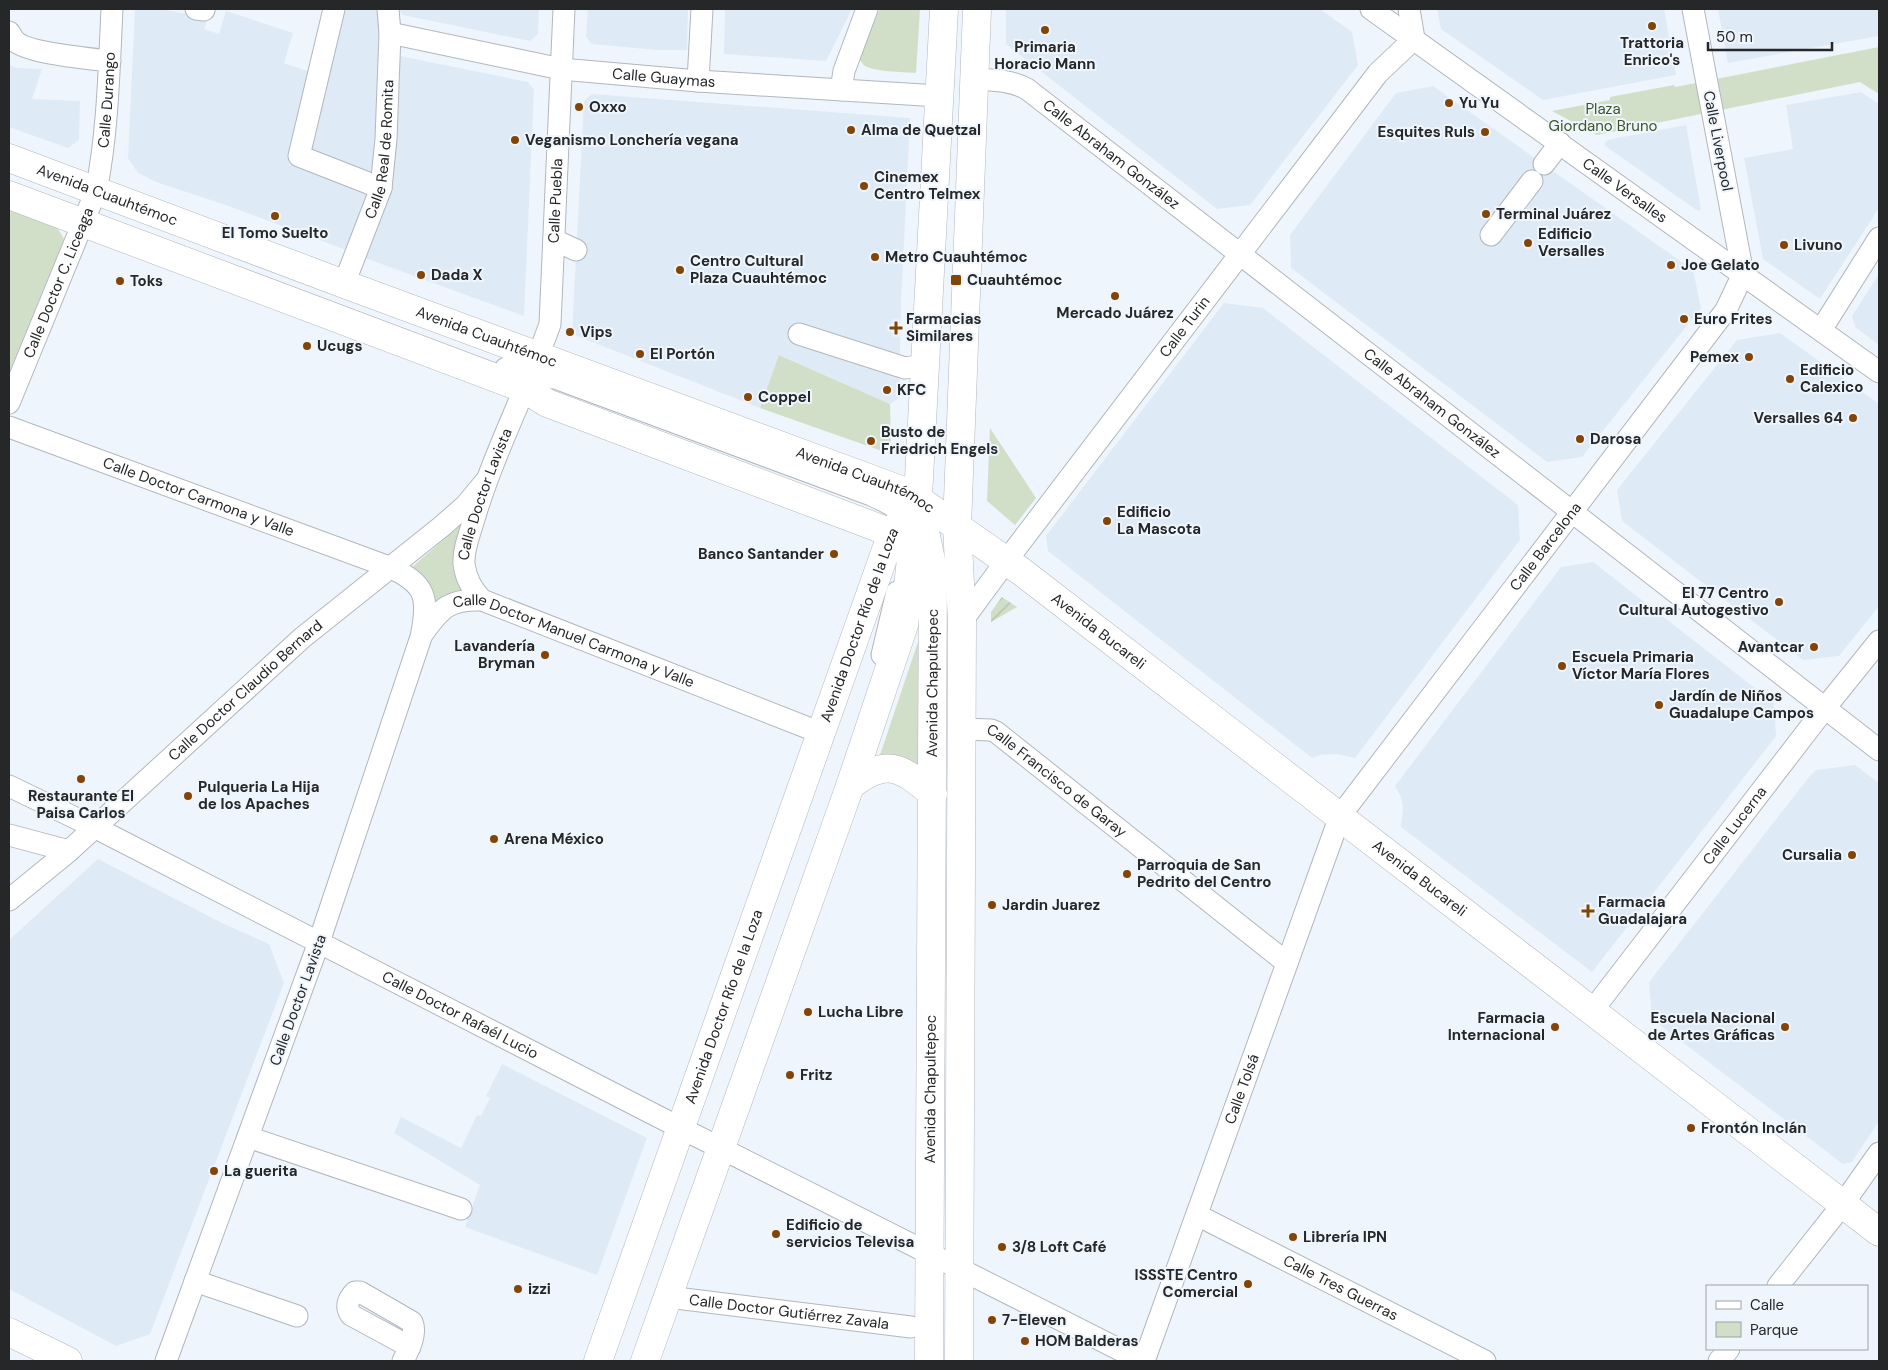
<svg xmlns="http://www.w3.org/2000/svg" width="1888" height="1370" font-family="'DM Sans',sans-serif">
<style>
.built{fill:#dfeaf7}
.park{fill:#d1dfc8}
.garden{fill:url(#garden-furrows)}
.lines{fill:none;stroke-linecap:round;stroke-linejoin:round}
.minor-casing{stroke:#b1b7bd;stroke-width:23}
.major-casing{stroke:#b1b7bd;stroke-width:29}
.minor{stroke:#fff;stroke-width:21}
.major{stroke:#fff;stroke-width:28}
.poi-dot{fill:#834505;stroke:#eff5fc;stroke-width:2}
.labels{text-anchor:middle;dominant-baseline:central;stroke-width:4;stroke-linejoin:round;paint-order:stroke}
.poi-label{font-size:15px;font-weight:bold;fill:#252729;stroke:#eff5fc;text-anchor:start}
.street-label{font-size:15px;fill:#252729;stroke:#eff5fc}
.park-label{font-size:15px;fill:#3b5526;stroke:#eff5fc}
</style>
<defs>
<pattern id="garden-furrows" width="10" height="10" patternUnits="userSpaceOnUse" patternTransform="scale(1.25)"><rect width="10" height="10" fill="#d1dfc8"/><path d="M-1 1l2-2M0 10L10 0M9 11l2-2" fill="none" stroke="#b3bfac"/></pattern>
</defs>
<rect width="100%" height="100%" fill="#eff5fc"/>
<!-- built -->
<g class="built">
<path d="M135 9H160L208 18 204 29 219 34 226 11 293 33 284 63 313 73 294 161 369 189 346 250 226 205 156 182 138 173 128 158Z"/>
<path d="M341 9H382L381 56 374 174 311 151Z"/>
<path d="M397 9H539L538 34 530 41 403 15Z"/>
<path d="M588 9H688L687 50H656L592 44 586 37Z"/>
<path d="M725 9H852L826 61 724 54Z"/>
<path d="M1006 9H1320L1352 32 1358 65 1250 205 1217 209 1006 44Z"/>
<path d="M1437 9H1664L1676 75 1543 100 1441 29Z"/>
<path d="M1718 9H1879V36L1728 63Z"/>
<path d="M400 56 528 82 534 90 524 316 365 258 393 156 398 115Z"/>
<path d="M9 65 17 68 42 69 32 99 80 101 79 140 68 148 9 127Z"/>
<path d="M1433 86 1693 270 1701 308 1582 457 1547 462 1291 268 1290 235 1396 93Z"/>
<path d="M1861 92 1879 104V208L1820 299 1763 259 1744 158 1793 149 1786 105Z"/>
<path d="M592 94 910 118 901 303 899 398 890 404 780 355 760 408 572 334 584 101Z"/>
<path d="M1686 125 1701 209 1698 211 1604 145 1607 140Z"/>
<path d="M1879 274V345L1855 327 1852 316Z"/>
<path d="M1224 303 1263 308 1518 505 1520 540 1355 758 1337 754 1321 755 1312 758 1048 551 1046 536Z"/>
<path d="M1780 333 1879 404V606L1839 656 1803 660 1622 521 1617 490 1737 340Z"/>
<path d="M1593 562 1774 703 1776 736 1592 972 1401 827 1403 807 1401 797 1395 786 1561 567Z"/>
<path d="M1855 765 1879 783V1121L1852 1162 1843 1164 1652 1019 1649 982 1809 777 1816 770Z"/>
<path d="M98 859 222 923 269 944 284 983 150 1334 116 1346 9 1289V940Z"/>
<path d="M502 1064 647 1138 597 1275 465 1227 480 1185 394 1133 401 1117 461 1148 477 1115 481 1116 490 1098 486 1096Z"/>
</g>
<!-- park -->
<g class="park">
<path d="M880 9H920L916 73C905 72 869 72 863 64 859 60 860 57 861 52Z"/>
<path d="M1879 47V94L1860 82 1597 135 1552 111 1610 100V97L1674 85 1675 87Z"/>
<path d="M9 202 51 217 64 239 9 373Z"/>
<path d="M779 355 890 404 891 446 885 452 760 408Z"/>
<path d="M990 428 1036 498 1015 525 987 501Z"/>
<path d="M463 523 469 594H451L433 603 428 585 412 567Z"/>
<path d="M919 639V767L879 758Z"/>
</g>
<!-- garden -->
<path class="garden" d="M1002 597 1017 607 991 622V612Z"/>
<g class="lines">
<!-- minor casing -->
<g class="minor-casing">
<g id="minor">
<path d="M196 9 204 10"/>
<path d="M334 9 299 156 381 188"/>
<path id="s1" d="M1371 9 1879 372"/>
<path d="M9 32C11 35 13 39 15 41 27 53 91 59 110 61"/>
<path id="s2" d="M390 33 561 69 698 81 939 96"/>
<path id="s3" d="M973 79C991 80 1011 80 1027 89L1879 750"/>
<path d="M698 81 702 9"/>
<path d="M841 90 844 71 867 9"/>
<path d="M1544 164 1560 143"/>
<path d="M1491 235 1532 181"/>
<path d="M554 240 576 250"/>
<path id="s4" d="M344 284 381 188 386 139 390 33 388 9"/>
<path d="M1821 330 1879 238"/>
<path d="M799 334 905 368 925 365"/>
<path d="M506 368 530 377 555 378 871 495C894 505 900 509 913 530"/>
<path id="s5" d="M9 403 96 191C108 132 109 69 112 9"/>
<path id="s6" d="M9 427 389 567C427 584 429 598 421 637L319 942 166 1361"/>
<path id="s7" d="M482 600C472 589 466 579 464 564 463 549 470 533 474 519 494 452 527 390 550 324L564 9"/>
<path id="s8" d="M962 621 1007 560 1378 73 1414 39 1409 9"/>
<path id="s9" d="M423 633C441 608 449 599 482 600L821 733"/>
<path d="M882 655 897 592"/>
<path id="s10" d="M962 729 991 730 996 732 1287 963"/>
<path id="s11" d="M9 786 94 827 657 1116 1142 1361"/>
<path d="M9 835 69 851"/>
<path id="s12" d="M9 900 69 851 302 638 441 527 465 506 485 482"/>
<path id="s13" d="M1592 1011 1825 708 1879 641"/>
<path d="M248 1137 461 1209"/>
<path id="s14" d="M1197 1215 1485 1361"/>
<path d="M195 1281 297 1316"/>
<path d="M1778 1286 1843 1204 1879 1153"/>
<path id="s15" d="M668 1297 911 1327"/>
<path d="M403 1361C409 1349 417 1334 412 1322L360 1292H355C348 1299 345 1307 351 1315L410 1347"/>
<path id="s16" d="M1144 1361 1340 816 1726 310 1743 274 1693 9"/>
<path d="M1719 1361 1729 1349"/>
</g>
</g>
<!-- major casing -->
<g class="major-casing">
<g id="major">
<path id="s17" d="M9 158 344 284 909 493 1022 572 1879 1232"/>
<path d="M9 195 525 389 547 403 892 533"/>
<path d="M850 786C886 757 901 767 933 794"/>
<path d="M9 1332 68 1361"/>
<path id="s18" d="M598 1361 892 533 902 519"/>
<path d="M645 1361 850 786 904 625 915 521"/>
<path id="s19" d="M929 1361 933 570 918 497 944 9"/>
<path d="M959 1361 962 621 957 526 977 9"/>
</g>
</g>
<!-- minor -->
<use href="#minor" class="minor"/>
<!-- major -->
<use href="#major" class="major"/>
</g>
<!-- markers -->
<g class="poi-dot">
<circle cx="1652" cy="26" r="5"/>
<circle cx="1045" cy="30" r="5"/>
<circle cx="1449" cy="103" r="5"/>
<circle cx="579" cy="107" r="5"/>
<circle cx="851" cy="130" r="5"/>
<circle cx="1485" cy="132" r="5"/>
<circle cx="515" cy="140" r="5"/>
<circle cx="864" cy="186" r="5"/>
<circle cx="1486" cy="214" r="5"/>
<circle cx="275" cy="216" r="5"/>
<circle cx="1528" cy="243" r="5"/>
<circle cx="1784" cy="245" r="5"/>
<circle cx="875" cy="257" r="5"/>
<circle cx="1671" cy="265" r="5"/>
<circle cx="680" cy="270" r="5"/>
<circle cx="421" cy="275" r="5"/>
<rect x="950" y="274" width="12" height="12" rx="2.5"/>
<circle cx="120" cy="281" r="5"/>
<circle cx="1115" cy="296" r="5"/>
<circle cx="1684" cy="319" r="5"/>
<path d="M893.5 320.5h5v5h5v5h-5v5h-5v-5h-5v-5h5z"/>
<circle cx="570" cy="332" r="5"/>
<circle cx="307" cy="346" r="5"/>
<circle cx="640" cy="354" r="5"/>
<circle cx="1749" cy="357" r="5"/>
<circle cx="1790" cy="379" r="5"/>
<circle cx="887" cy="390" r="5"/>
<circle cx="748" cy="397" r="5"/>
<circle cx="1853" cy="418" r="5"/>
<circle cx="1580" cy="439" r="5"/>
<circle cx="871" cy="441" r="5"/>
<circle cx="1107" cy="521" r="5"/>
<circle cx="834" cy="554" r="5"/>
<circle cx="1779" cy="602" r="5"/>
<circle cx="1814" cy="647" r="5"/>
<circle cx="545" cy="655" r="5"/>
<circle cx="1562" cy="666" r="5"/>
<circle cx="1659" cy="705" r="5"/>
<circle cx="81" cy="779" r="5"/>
<circle cx="188" cy="796" r="5"/>
<circle cx="494" cy="839" r="5"/>
<circle cx="1852" cy="855" r="5"/>
<circle cx="1127" cy="874" r="5"/>
<circle cx="992" cy="905" r="5"/>
<path d="M1585.5 903.5h5v5h5v5h-5v5h-5v-5h-5v-5h5z"/>
<circle cx="808" cy="1012" r="5"/>
<circle cx="1555" cy="1027" r="5"/>
<circle cx="1785" cy="1027" r="5"/>
<circle cx="790" cy="1075" r="5"/>
<circle cx="1691" cy="1128" r="5"/>
<circle cx="214" cy="1171" r="5"/>
<circle cx="776" cy="1234" r="5"/>
<circle cx="1293" cy="1237" r="5"/>
<circle cx="1002" cy="1247" r="5"/>
<circle cx="1248" cy="1284" r="5"/>
<circle cx="518" cy="1289" r="5"/>
<circle cx="992" cy="1320" r="5"/>
<circle cx="1025" cy="1341" r="5"/>
</g>
<g class="labels">
<!-- poi labels -->
<g class="poi-label">
<text x="1652" y="43" text-anchor="middle">Trattoria<tspan x="1652" dy="17">Enrico's</tspan></text>
<text x="1045" y="47" text-anchor="middle">Primaria<tspan x="1045" dy="17">Horacio Mann</tspan></text>
<text x="1459" y="103">Yu Yu</text>
<text x="589" y="107">Oxxo</text>
<text x="861" y="130">Alma de Quetzal</text>
<text x="1475" y="132" text-anchor="end">Esquites Ruls</text>
<text x="525" y="140">Veganismo Lonchería vegana</text>
<text x="874" y="177">Cinemex<tspan x="874" dy="17">Centro Telmex</tspan></text>
<text x="1496" y="214">Terminal Juárez</text>
<text x="275" y="233" text-anchor="middle">El Tomo Suelto</text>
<text x="1538" y="234">Edificio<tspan x="1538" dy="17">Versalles</tspan></text>
<text x="1794" y="245">Livuno</text>
<text x="885" y="257">Metro Cuauhtémoc</text>
<text x="690" y="261">Centro Cultural<tspan x="690" dy="17">Plaza Cuauhtémoc</tspan></text>
<text x="1681" y="265">Joe Gelato</text>
<text x="431" y="275">Dada X</text>
<text x="967" y="280">Cuauhtémoc</text>
<text x="130" y="281">Toks</text>
<text x="1115" y="313" text-anchor="middle">Mercado Juárez</text>
<text x="906" y="319">Farmacias<tspan x="906" dy="17">Similares</tspan></text>
<text x="1694" y="319">Euro Frites</text>
<text x="580" y="332">Vips</text>
<text x="317" y="346">Ucugs</text>
<text x="650" y="354">El Portón</text>
<text x="1739" y="357" text-anchor="end">Pemex</text>
<text x="1800" y="370">Edificio<tspan x="1800" dy="17">Calexico</tspan></text>
<text x="897" y="390">KFC</text>
<text x="758" y="397">Coppel</text>
<text x="1843" y="418" text-anchor="end">Versalles 64</text>
<text x="881" y="432">Busto de<tspan x="881" dy="17">Friedrich Engels</tspan></text>
<text x="1590" y="439">Darosa</text>
<text x="1117" y="512">Edificio<tspan x="1117" dy="17">La Mascota</tspan></text>
<text x="824" y="554" text-anchor="end">Banco Santander</text>
<text x="1769" y="593" text-anchor="end">El 77 Centro<tspan x="1769" dy="17">Cultural Autogestivo</tspan></text>
<text x="535" y="646" text-anchor="end">Lavandería<tspan x="535" dy="17">Bryman</tspan></text>
<text x="1804" y="647" text-anchor="end">Avantcar</text>
<text x="1572" y="657">Escuela Primaria<tspan x="1572" dy="17">Víctor María Flores</tspan></text>
<text x="1669" y="696">Jardín de Niños<tspan x="1669" dy="17">Guadalupe Campos</tspan></text>
<text x="198" y="787">Pulqueria La Hija<tspan x="198" dy="17">de los Apaches</tspan></text>
<text x="81" y="796" text-anchor="middle">Restaurante El<tspan x="81" dy="17">Paisa Carlos</tspan></text>
<text x="504" y="839">Arena México</text>
<text x="1842" y="855" text-anchor="end">Cursalia</text>
<text x="1137" y="865">Parroquia de San<tspan x="1137" dy="17">Pedrito del Centro</tspan></text>
<text x="1598" y="902">Farmacia<tspan x="1598" dy="17">Guadalajara</tspan></text>
<text x="1002" y="905">Jardin Juarez</text>
<text x="818" y="1012">Lucha Libre</text>
<text x="1545" y="1018" text-anchor="end">Farmacia<tspan x="1545" dy="17">Internacional</tspan></text>
<text x="1775" y="1018" text-anchor="end">Escuela Nacional<tspan x="1775" dy="17">de Artes Gráficas</tspan></text>
<text x="800" y="1075">Fritz</text>
<text x="1701" y="1128">Frontón Inclán</text>
<text x="224" y="1171">La guerita</text>
<text x="786" y="1225">Edificio de<tspan x="786" dy="17">servicios Televisa</tspan></text>
<text x="1303" y="1237">Librería IPN</text>
<text x="1012" y="1247">3/8 Loft Café</text>
<text x="1238" y="1275" text-anchor="end">ISSSTE Centro<tspan x="1238" dy="17">Comercial</tspan></text>
<text x="528" y="1289">izzi</text>
<text x="1002" y="1320">7-Eleven</text>
<text x="1035" y="1341">HOM Balderas</text>
</g>
<!-- street labels -->
<g class="street-label">
<text stroke="none"><textPath href="#s2" startOffset="278">Calle Guaymas</textPath></text>
<text stroke="none"><textPath href="#s5" startOffset="321">Calle Durango</textPath></text>
<text transform="translate(1718 141) rotate(79)">Calle Liverpool</text>
<text stroke="none"><textPath href="#s4" startOffset="141">Calle Real de Romita</textPath></text>
<text stroke="none"><textPath href="#s3" startOffset="162">Calle Abraham González</textPath></text>
<text stroke="none"><textPath href="#s1" startOffset="312">Calle Versalles</textPath></text>
<text stroke="none"><textPath href="#s17" startOffset="105">Avenida Cuauhtémoc</textPath></text>
<text stroke="none"><textPath href="#s7" startOffset="420">Calle Puebla</textPath></text>
<text stroke="none"><textPath href="#s5" startOffset="130">Calle Doctor C. Liceaga</textPath></text>
<text stroke="none"><textPath href="#s8" startOffset="369">Calle Turin</textPath></text>
<text stroke="none"><textPath href="#s17" startOffset="510">Avenida Cuauhtémoc</textPath></text>
<text stroke="none"><textPath href="#s3" startOffset="568">Calle Abraham González</textPath></text>
<text stroke="none"><textPath href="#s17" startOffset="915">Avenida Cuauhtémoc</textPath></text>
<text stroke="none"><textPath href="#s7" startOffset="114">Calle Doctor Lavista</textPath></text>
<text stroke="none"><textPath href="#s6" startOffset="202">Calle Doctor Carmona y Valle</textPath></text>
<text stroke="none"><textPath href="#s16" startOffset="918">Calle Barcelona</textPath></text>
<text stroke="none"><textPath href="#s18" startOffset="781">Avenida Doctor Río de la Loza</textPath></text>
<text stroke="none"><textPath href="#s17" startOffset="1195">Avenida Bucareli</textPath></text>
<text stroke="none"><textPath href="#s9" startOffset="171">Calle Doctor Manuel Carmona y Valle</textPath></text>
<text stroke="none"><textPath href="#s19" startOffset="678">Avenida Chapultepec</textPath></text>
<text stroke="none"><textPath href="#s12" startOffset="316">Calle Doctor Claudio Bernard</textPath></text>
<text stroke="none"><textPath href="#s10" startOffset="112">Calle Francisco de Garay</textPath></text>
<text stroke="none"><textPath href="#s13" startOffset="234">Calle Lucerna</textPath></text>
<text stroke="none"><textPath href="#s17" startOffset="1600">Avenida Bucareli</textPath></text>
<text transform="translate(298 1000) rotate(-70)">Calle Doctor Lavista</text>
<text stroke="none"><textPath href="#s18" startOffset="376">Avenida Doctor Río de la Loza</textPath></text>
<text stroke="none"><textPath href="#s11" startOffset="506">Calle Doctor Rafaél Lucio</textPath></text>
<text stroke="none"><textPath href="#s19" startOffset="272">Avenida Chapultepec</textPath></text>
<text stroke="none"><textPath href="#s16" startOffset="289">Calle Tolsá</textPath></text>
<text stroke="none"><textPath href="#s14" startOffset="161">Calle Tres Guerras</textPath></text>
<text stroke="none"><textPath href="#s15" startOffset="122">Calle Doctor Gutiérrez Zavala</textPath></text>
</g>
<!-- park labels -->
<g class="park-label">
<text x="1603" y="109">Plaza<tspan x="1603" dy="17">Giordano Bruno</tspan></text>
</g>
</g>
<!-- border -->
<rect width="1888" height="1370" fill="none" stroke="#252729" stroke-width="20"/>
<!-- legend -->
<rect x="1706" y="1285" width="162" height="65" fill="#eff5fc" stroke="#9ea3a8"/>
<rect x="1716" y="1301" width="25" height="8" fill="#ffffff" stroke="#9ea3a8"/>
<text x="1750" y="1310" font-size="15" fill="#252729">Calle</text>
<rect x="1716" y="1322" width="25" height="15" fill="#d1dfc8" stroke="#9ea3a8"/>
<text x="1750" y="1335" font-size="15" fill="#252729">Parque</text>
<!-- scale -->
<path d="M1708 42v8h124v-8" fill="none" stroke="#252729" stroke-width="2.5"/>
<text x="1716" y="42" font-size="15" fill="#252729" stroke="#eff5fc" stroke-width="4" paint-order="stroke">50 m</text>
</svg>
